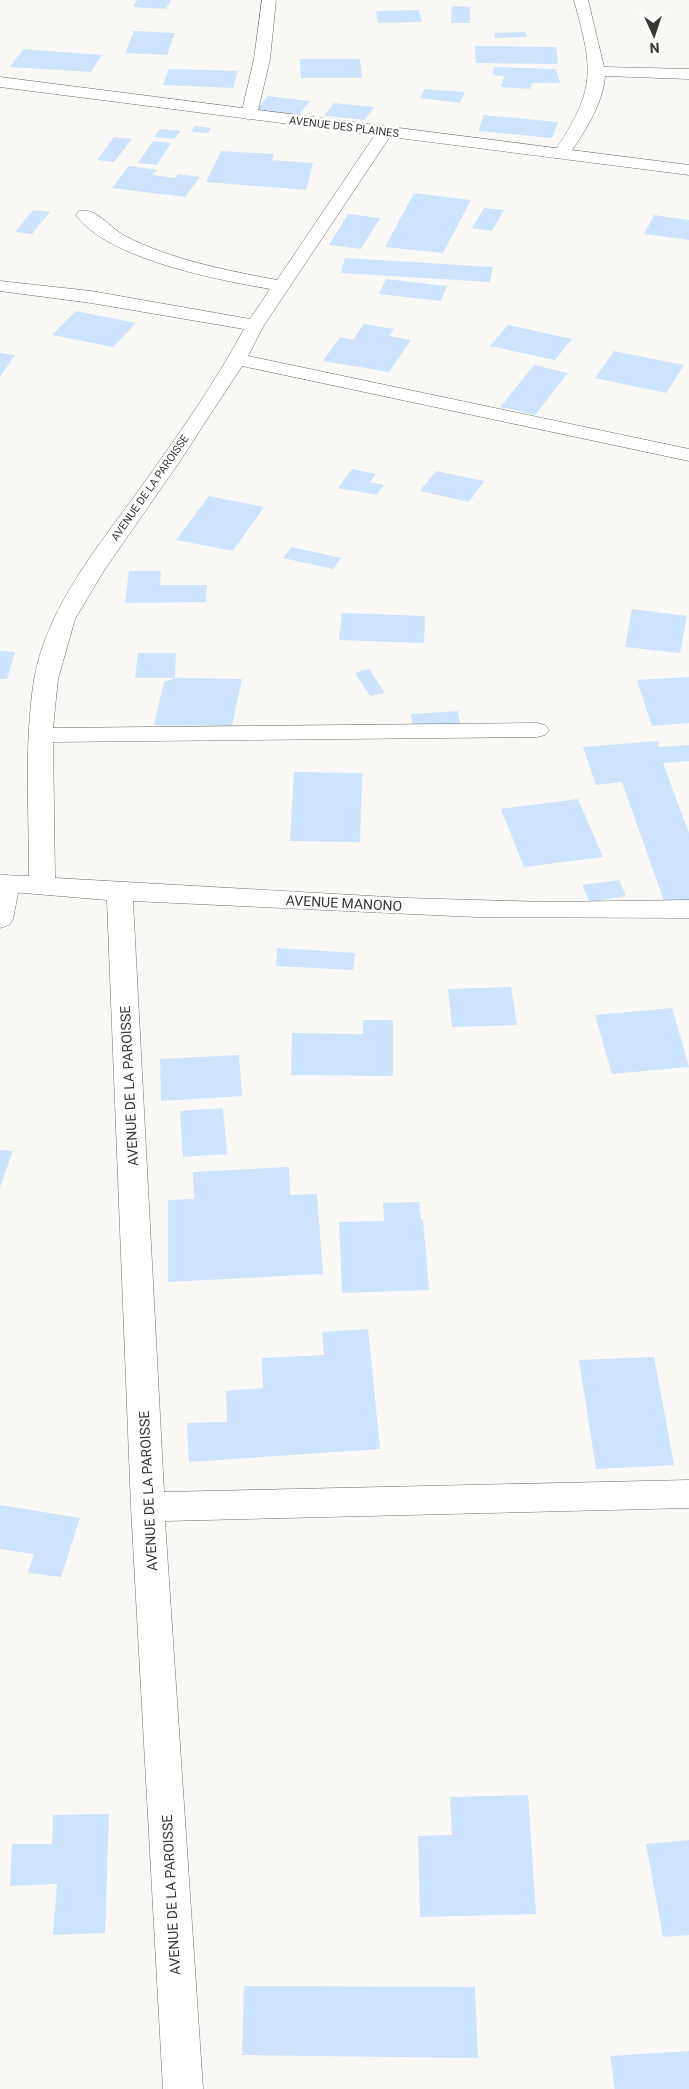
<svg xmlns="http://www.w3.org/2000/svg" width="689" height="2089" font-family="Roboto,sans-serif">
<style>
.building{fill:#cee4fe}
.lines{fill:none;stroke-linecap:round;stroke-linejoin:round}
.service-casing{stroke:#706e6c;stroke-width:1}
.minor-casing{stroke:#706e6c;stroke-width:1}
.tertiary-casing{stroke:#706e6c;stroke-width:1}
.service{fill:#fff;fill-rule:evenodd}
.minor{fill:#fff;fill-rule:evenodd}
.tertiary{fill:#fff;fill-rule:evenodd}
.labels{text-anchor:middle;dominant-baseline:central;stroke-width:5;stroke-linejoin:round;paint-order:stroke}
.far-street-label{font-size:11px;fill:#373635;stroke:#fff}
.street-label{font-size:14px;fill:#373635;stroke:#fff}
</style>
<rect width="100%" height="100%" fill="#f9f8f5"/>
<!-- building -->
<g class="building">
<path d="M137 0H171L166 9 133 7Z"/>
<path d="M452 6 470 7V23H451Z"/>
<path d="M419 10 422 22 378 23 376 11Z"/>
<path d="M134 31 175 33 167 55 125 53Z"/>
<path d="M525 32 527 37 495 38 494 33Z"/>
<path d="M475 46 556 47 558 64 476 63Z"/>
<path d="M23 49 102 55 91 72 10 67Z"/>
<path d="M300 59H360L362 78H301Z"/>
<path d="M494 67 556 69 560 83H532L530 89 501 87 504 76 493 75Z"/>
<path d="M169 69 238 71 233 88 163 85Z"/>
<path d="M425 89 465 92 460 103 420 98Z"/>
<path d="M268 96 310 101 298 116 256 110Z"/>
<path d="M334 103 374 107 365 120 324 116Z"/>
<path d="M484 115 558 122 552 138 478 131Z"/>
<path d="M195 126 211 128 208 133 191 132Z"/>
<path d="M160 129 181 131 174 139 154 137Z"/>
<path d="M114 137 132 139 114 162 97 160Z"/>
<path d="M153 141 171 143 157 165 138 163Z"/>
<path d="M221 151 274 154 272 160 313 163 306 190 206 182Z"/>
<path d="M129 166 157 170 152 175 175 178 178 174 200 177 185 197 112 188Z"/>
<path d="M414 193 471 200 443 253 385 247Z"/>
<path d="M484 208 504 210 492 231 472 228Z"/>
<path d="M33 210 50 212 32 234 15 232Z"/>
<path d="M348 214 380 218 361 249 329 245Z"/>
<path d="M654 215 689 220V240L644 234Z"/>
<path d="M345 258 493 267 490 282 341 273Z"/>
<path d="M386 279 447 286 441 301 379 294Z"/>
<path d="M76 311 136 323 113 347 52 335Z"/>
<path d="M364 324 394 329 389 336 411 340 389 372 323 361 340 337 353 340Z"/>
<path d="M508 325 572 339 555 360 490 346Z"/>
<path d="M614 351 684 365 666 393 595 378Z"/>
<path d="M0 353 15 355 0 377Z"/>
<path d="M534 365 568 373 535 415 500 407Z"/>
<path d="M352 469 376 474 370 482 384 485 377 495 338 488Z"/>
<path d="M436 471 484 481 469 502 420 491Z"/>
<path d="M209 496 264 507 233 551 176 540Z"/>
<path d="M292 547 341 558 333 569 283 558Z"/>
<path d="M129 571H161L160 585H207L206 602 125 603Z"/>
<path d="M632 609 687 616 680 653 625 647Z"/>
<path d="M342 613 425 616 424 643 339 640Z"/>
<path d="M0 651 15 652 7 679H0Z"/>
<path d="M138 653H176L175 678H135Z"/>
<path d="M369 669 385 693 370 696 355 673Z"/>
<path d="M689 677V723L652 726 637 680Z"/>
<path d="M175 678 242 679 232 726 154 725 164 682Z"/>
<path d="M458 711 461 729 414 732 411 714Z"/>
<path d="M658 741 659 747 689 745V761L663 763 689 833V902L665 904 622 782 596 785 583 747Z"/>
<path d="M294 772 362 773 360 842 290 841Z"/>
<path d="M578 799 603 857 524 867 501 809Z"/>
<path d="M619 880 626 896 590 902 582 885Z"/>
<path d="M277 948 355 953 353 970 276 966Z"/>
<path d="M511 987 517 1025 452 1027 448 989Z"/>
<path d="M672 1008 689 1067 612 1074 595 1015Z"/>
<path d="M363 1020H393V1076L291 1075 292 1033 363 1034Z"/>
<path d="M239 1055 242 1096 161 1101 160 1059Z"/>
<path d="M223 1108 227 1154 183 1157 180 1111Z"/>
<path d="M0 1150 13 1151 0 1187Z"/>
<path d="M289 1167 290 1195 317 1194 323 1274 168 1282V1200L194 1199 193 1172Z"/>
<path d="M419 1202 421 1219H423L429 1290 342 1293 339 1222 384 1221 383 1203Z"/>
<path d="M368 1329 380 1449 189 1462 187 1423 227 1422 226 1391 263 1388 262 1358 324 1355 322 1332Z"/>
<path d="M654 1357 674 1465 596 1469 579 1360Z"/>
<path d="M0 1505 80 1518 61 1577 28 1573 34 1554 0 1549Z"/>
<path d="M528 1795 536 1914 420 1917 418 1836 452 1835 450 1797Z"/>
<path d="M109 1814 105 1933 53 1935 57 1884 10 1886 12 1844H52L53 1815Z"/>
<path d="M689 1840V1935L663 1937 646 1844Z"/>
<path d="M244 1986 475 1987 478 2058 242 2055Z"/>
<path d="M689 2051V2089H615L610 2056Z"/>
</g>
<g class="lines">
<!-- service casing -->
<g class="service-casing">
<path id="service" d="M7 875 16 877 20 883 13 919 9 925 0 928V877Z"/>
</g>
<!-- minor casing -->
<g class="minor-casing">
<g id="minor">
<path d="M262 0H276L270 59 257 115 249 120 241 115 254 59Z"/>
<path d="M574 0H588L604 67 689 69V79L605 76C603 105 583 134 567 158H555L553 154C596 89 594 73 574 0Z"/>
<path d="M385 127 393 132 264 325 248 356 689 449V461L242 366 178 464 105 569 75 619 58 679 53 728 537 723 545 725 549 730 545 735 537 737 53 742 55 878 405 898 547 902 689 900V918L476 917 133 901 164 1492 689 1480V1508L165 1521 203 2089H163L131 1507 107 900 0 891V875L29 876C29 812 24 744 34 680 47 607 97 548 139 490 176 438 214 385 244 329L91 303 0 291V281L91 291 250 319 270 289C219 280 107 259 76 215L79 211C96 207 110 228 125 236 172 260 225 270 277 280L379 129Z"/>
</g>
</g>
<!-- tertiary casing -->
<g class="tertiary-casing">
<path id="tertiary" d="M0 77 689 165V175L0 87Z"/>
</g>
<!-- service -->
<use href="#service" class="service"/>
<!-- minor -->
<use href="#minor" class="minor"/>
<!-- tertiary -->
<use href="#tertiary" class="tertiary"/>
</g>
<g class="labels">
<!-- far-street labels -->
<g class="far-street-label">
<text transform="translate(344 127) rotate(7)">AVENUE DES PLAINES</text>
<text transform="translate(150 488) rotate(-55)">AVENUE DE LA PAROISSE</text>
</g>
<!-- street labels -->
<g class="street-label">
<text transform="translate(344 903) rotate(3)">AVENUE MANONO</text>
<text transform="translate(129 1086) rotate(-93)">AVENUE DE LA PAROISSE</text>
<text transform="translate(148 1491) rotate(-93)">AVENUE DE LA PAROISSE</text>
<text transform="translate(171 1895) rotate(-93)">AVENUE DE LA PAROISSE</text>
</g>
</g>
<!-- north arrow -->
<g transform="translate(654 35) rotate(177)" stroke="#ffffff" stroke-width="4" paint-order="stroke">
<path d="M0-4L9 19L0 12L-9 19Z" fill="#373635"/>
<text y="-8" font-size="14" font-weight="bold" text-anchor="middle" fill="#373635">N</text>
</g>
</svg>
